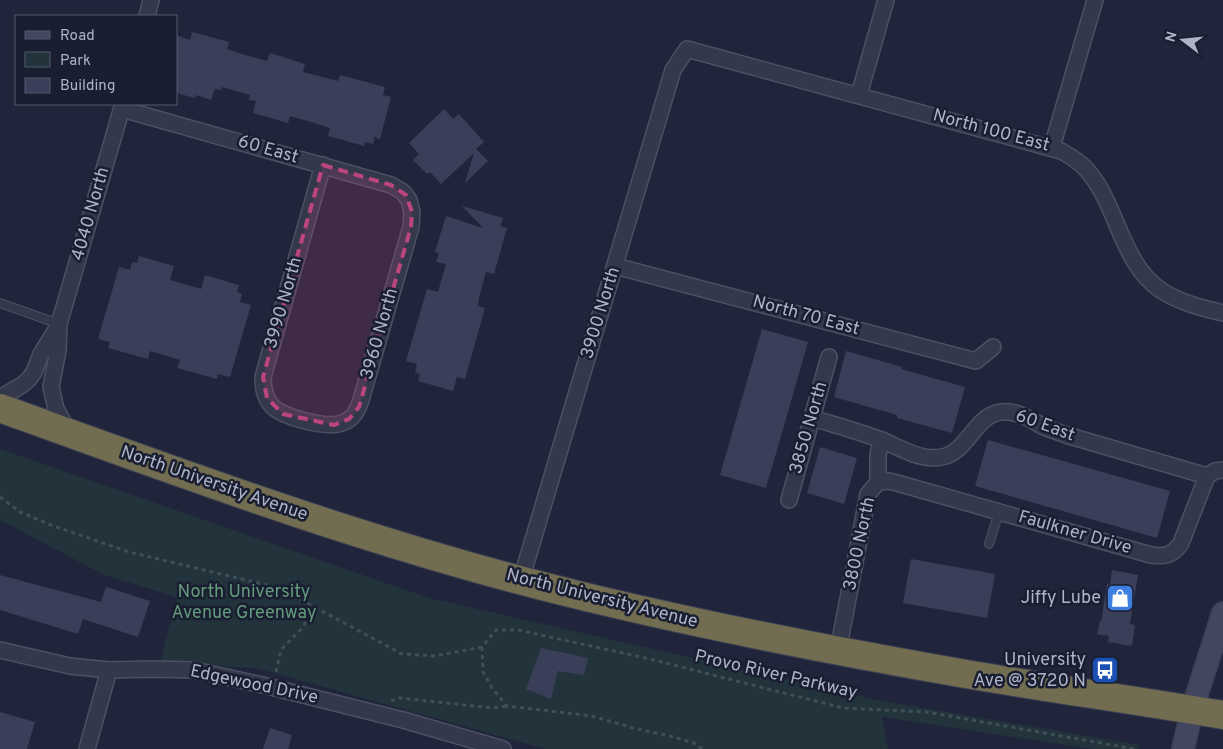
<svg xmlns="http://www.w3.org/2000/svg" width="1223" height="749" font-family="Overpass,sans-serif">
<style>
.green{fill:#22333c}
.building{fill:#3a3f59}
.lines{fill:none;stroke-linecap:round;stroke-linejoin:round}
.lane-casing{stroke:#4c5063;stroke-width:10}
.street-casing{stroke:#4c5063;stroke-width:18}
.secondary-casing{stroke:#3d4155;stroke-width:24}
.highway-casing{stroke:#3c4053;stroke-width:30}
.path{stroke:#3d4f57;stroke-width:3;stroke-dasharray:4 4;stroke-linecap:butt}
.lane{stroke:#34384b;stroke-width:8}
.street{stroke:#34384b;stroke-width:15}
.secondary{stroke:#42465f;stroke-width:21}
.highway{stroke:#726d50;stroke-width:28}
.marked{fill:#bc467c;fill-opacity:0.2;stroke:#bc467c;stroke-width:4;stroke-dasharray:10 6;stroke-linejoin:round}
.labels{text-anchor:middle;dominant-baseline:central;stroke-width:5;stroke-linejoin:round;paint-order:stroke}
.street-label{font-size:18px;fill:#afb3c8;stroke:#191e30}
.park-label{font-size:18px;fill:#649a7d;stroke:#191e30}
.poi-label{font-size:18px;fill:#afb3c8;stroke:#191e30;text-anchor:end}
</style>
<rect width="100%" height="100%" fill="#20253b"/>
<!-- green -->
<path class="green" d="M0 449 429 598 877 700 1140 745 1138 749H1092L882 717 888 749H546L256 668 160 663 177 597 104 575 0 520Z"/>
<!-- building -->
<g class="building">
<path d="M192 32 229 42 227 49 242 54 267 61 270 53 305 64 303 72 338 81 340 75 385 87 383 95 391 97 380 139 376 138 375 136 373 144 365 142 364 146 328 136 330 128 318 124 290 116 288 123 253 113 256 101 249 100 250 95 222 87 221 90 215 89 211 100 196 95 195 98 176 93V35L190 40Z"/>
<path d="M444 109 453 119 459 114 484 142 476 149 488 161 465 183 474 153 441 184 430 172 427 174 413 160 419 154 409 143Z"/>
<path d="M462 206 503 218 500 226 507 228 494 274 486 272 479 298 478 306 485 308 465 379 457 377 453 391 418 381 420 374 415 372 417 364 406 361 427 289 438 292 446 264 436 262 439 253 435 252 446 216 483 228Z"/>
<path d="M139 256 174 266 170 280 201 289 205 275 239 285 237 292 242 294 240 302 251 305 230 377 218 374 217 379 177 368 180 360 150 351 148 359 108 348 110 342 98 339 119 267 130 270 132 262 137 263Z"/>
<path d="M762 329 808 342 766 488 720 475Z"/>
<path d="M846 351 902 367 901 369 965 387 952 433 897 418V415L834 397Z"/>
<path d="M988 440 1170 491 1157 538 975 486Z"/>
<path d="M820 447 857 458 844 504 807 493Z"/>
<path d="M911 559 995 574 987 618 903 603Z"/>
<path d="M1112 570 1138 575 1130 624 1135 625 1132 646 1108 642 1109 636 1097 634 1100 621 1101 622 1107 584 1110 585Z"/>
<path d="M0 575 101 602 106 587 150 601 138 637 83 619 78 634 0 610Z"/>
<path d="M541 648 588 658 584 675 558 671 551 699 526 689Z"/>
<path d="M0 712 35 722 27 749H0Z"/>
<path d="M270 728 292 735 288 749H263Z"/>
</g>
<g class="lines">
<!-- lane casing -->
<g class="lane-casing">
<g id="lane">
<path d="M0 303 59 324"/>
<path d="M989 544 999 512"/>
</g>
</g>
<!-- street casing -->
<g class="street-casing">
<g id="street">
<path d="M147 16 151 0"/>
<path d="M859 95 886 0"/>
<path d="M122 109 391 185 403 192 409 200 412 212 411 227 361 400C358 410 352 420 342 423 327 429 282 417 272 406 264 397 263 387 263 377L323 165"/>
<path d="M1052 147 1095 0"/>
<path d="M615 266 976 361 993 347"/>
<path d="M0 398 22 385 29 379 34 372 41 354 59 325"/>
<path d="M812 418C835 425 858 431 881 440 902 448 919 461 942 457 970 452 976 408 1009 412 1022 413 1034 422 1044 427 1051 430 1059 432 1066 435L1207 476"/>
<path d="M69 432 56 409 51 387 58 350 59 324 123 104"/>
<path d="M878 482 889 481 897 483 1151 555C1165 557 1173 555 1181 543L1207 476 1215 471 1223 470"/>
<path d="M789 500 829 357"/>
<path d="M521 580 673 70 687 49 1061 151C1070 156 1079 161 1086 169 1118 204 1120 263 1162 291 1181 303 1202 308 1223 313"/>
<path d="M0 650 70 666 109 670 151 669 194 670 267 686 403 720 503 749"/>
<path d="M838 651 868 494 878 482V454L882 440"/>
<path d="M87 749 109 670"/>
</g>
</g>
<!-- secondary casing -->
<g class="secondary-casing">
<path id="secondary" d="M1183 749 1192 710 1223 613"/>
</g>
<!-- highway casing -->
<g class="highway-casing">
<path id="highway" d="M0 408C193 478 386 549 586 597 710 627 834 651 960 673 1047 688 1135 700 1223 715"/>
</g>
<!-- path -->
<g class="path">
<path d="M0 497 20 512 51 525 129 552 279 588 402 654 434 656 482 647 496 630H518L650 659 843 708 927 712 1134 749"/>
<path d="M482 647 483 672 492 688 507 706 592 716 633 728 674 737 694 743 702 749"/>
<path d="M276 672 281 650 303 627 314 607"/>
<path d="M391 701 399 698 493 708 507 706"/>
</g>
<!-- lane -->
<use href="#lane" class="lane"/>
<!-- street -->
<use href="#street" class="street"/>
<!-- secondary -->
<use href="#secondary" class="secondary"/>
<!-- highway -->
<use href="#highway" class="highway"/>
</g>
<!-- marked area -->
<path class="marked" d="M323 165 391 185 406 195 412 212 411 227 359 407 349 419 334 425 283 414 267 398 263 377Z"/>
<!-- icons -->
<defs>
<g id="shop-square" transform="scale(1.4375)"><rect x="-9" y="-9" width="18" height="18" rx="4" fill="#3f7fe0" stroke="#191e30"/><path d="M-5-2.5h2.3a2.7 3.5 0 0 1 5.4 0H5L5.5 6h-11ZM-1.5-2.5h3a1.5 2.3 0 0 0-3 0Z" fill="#fff"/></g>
<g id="bus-square" transform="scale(1.4375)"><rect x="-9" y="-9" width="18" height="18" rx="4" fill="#1a4fb4" stroke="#191e30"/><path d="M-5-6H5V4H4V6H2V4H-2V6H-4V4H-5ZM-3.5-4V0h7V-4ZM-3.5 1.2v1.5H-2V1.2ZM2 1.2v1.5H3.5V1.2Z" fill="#fff"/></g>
</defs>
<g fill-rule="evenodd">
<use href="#shop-square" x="1120" y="598"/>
<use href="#bus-square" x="1105" y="670"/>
</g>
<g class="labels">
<!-- street labels -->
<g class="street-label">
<text transform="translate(991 131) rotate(15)">North 100 East</text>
<text transform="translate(268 150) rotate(16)">60 East</text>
<text transform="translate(91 214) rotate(-74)">4040 North</text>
<text transform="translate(284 303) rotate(-74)">3990 North</text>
<text transform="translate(601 313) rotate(-73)">3900 North</text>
<text transform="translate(806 316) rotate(15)">North 70 East</text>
<text transform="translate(380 334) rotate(-74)">3960 North</text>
<text transform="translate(1045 426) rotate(20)">60 East</text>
<text transform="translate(809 428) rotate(-74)">3850 North</text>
<text transform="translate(214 484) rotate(19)">North University Avenue</text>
<text transform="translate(1075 533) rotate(16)">Faulkner Drive</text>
<text transform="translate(860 544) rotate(-78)">3800 North</text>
<text transform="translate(602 599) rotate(14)">North University Avenue</text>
<text transform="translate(776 675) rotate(13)">Provo River Parkway</text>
<text transform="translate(254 685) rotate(12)">Edgewood Drive</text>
</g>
<!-- park labels -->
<g class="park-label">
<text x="244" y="592">North University<tspan x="244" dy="21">Avenue Greenway</tspan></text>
</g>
<!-- poi labels -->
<g class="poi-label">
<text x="1101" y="598">Jiffy Lube</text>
<text x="1086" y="660">University<tspan x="1086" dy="21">Ave @ 3720 N</tspan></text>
</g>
</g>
<!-- legend -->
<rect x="15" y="15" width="162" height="90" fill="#191e30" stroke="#555a6d"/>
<rect x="25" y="31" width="25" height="8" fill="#42465f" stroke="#555a6d"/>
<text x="60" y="40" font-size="15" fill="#afb3c8">Road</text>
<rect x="25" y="52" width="25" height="15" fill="#22333c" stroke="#555a6d"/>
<text x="60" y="65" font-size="15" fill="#afb3c8">Park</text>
<rect x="25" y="78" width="25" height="15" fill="#3a3f59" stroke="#555a6d"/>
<text x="60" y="90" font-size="15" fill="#afb3c8">Building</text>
<!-- north arrow -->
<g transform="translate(1183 40) rotate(286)" stroke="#191e30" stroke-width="4" paint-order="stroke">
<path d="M0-4L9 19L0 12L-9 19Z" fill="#afb3c8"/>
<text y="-8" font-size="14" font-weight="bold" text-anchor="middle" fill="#afb3c8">N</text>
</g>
</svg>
